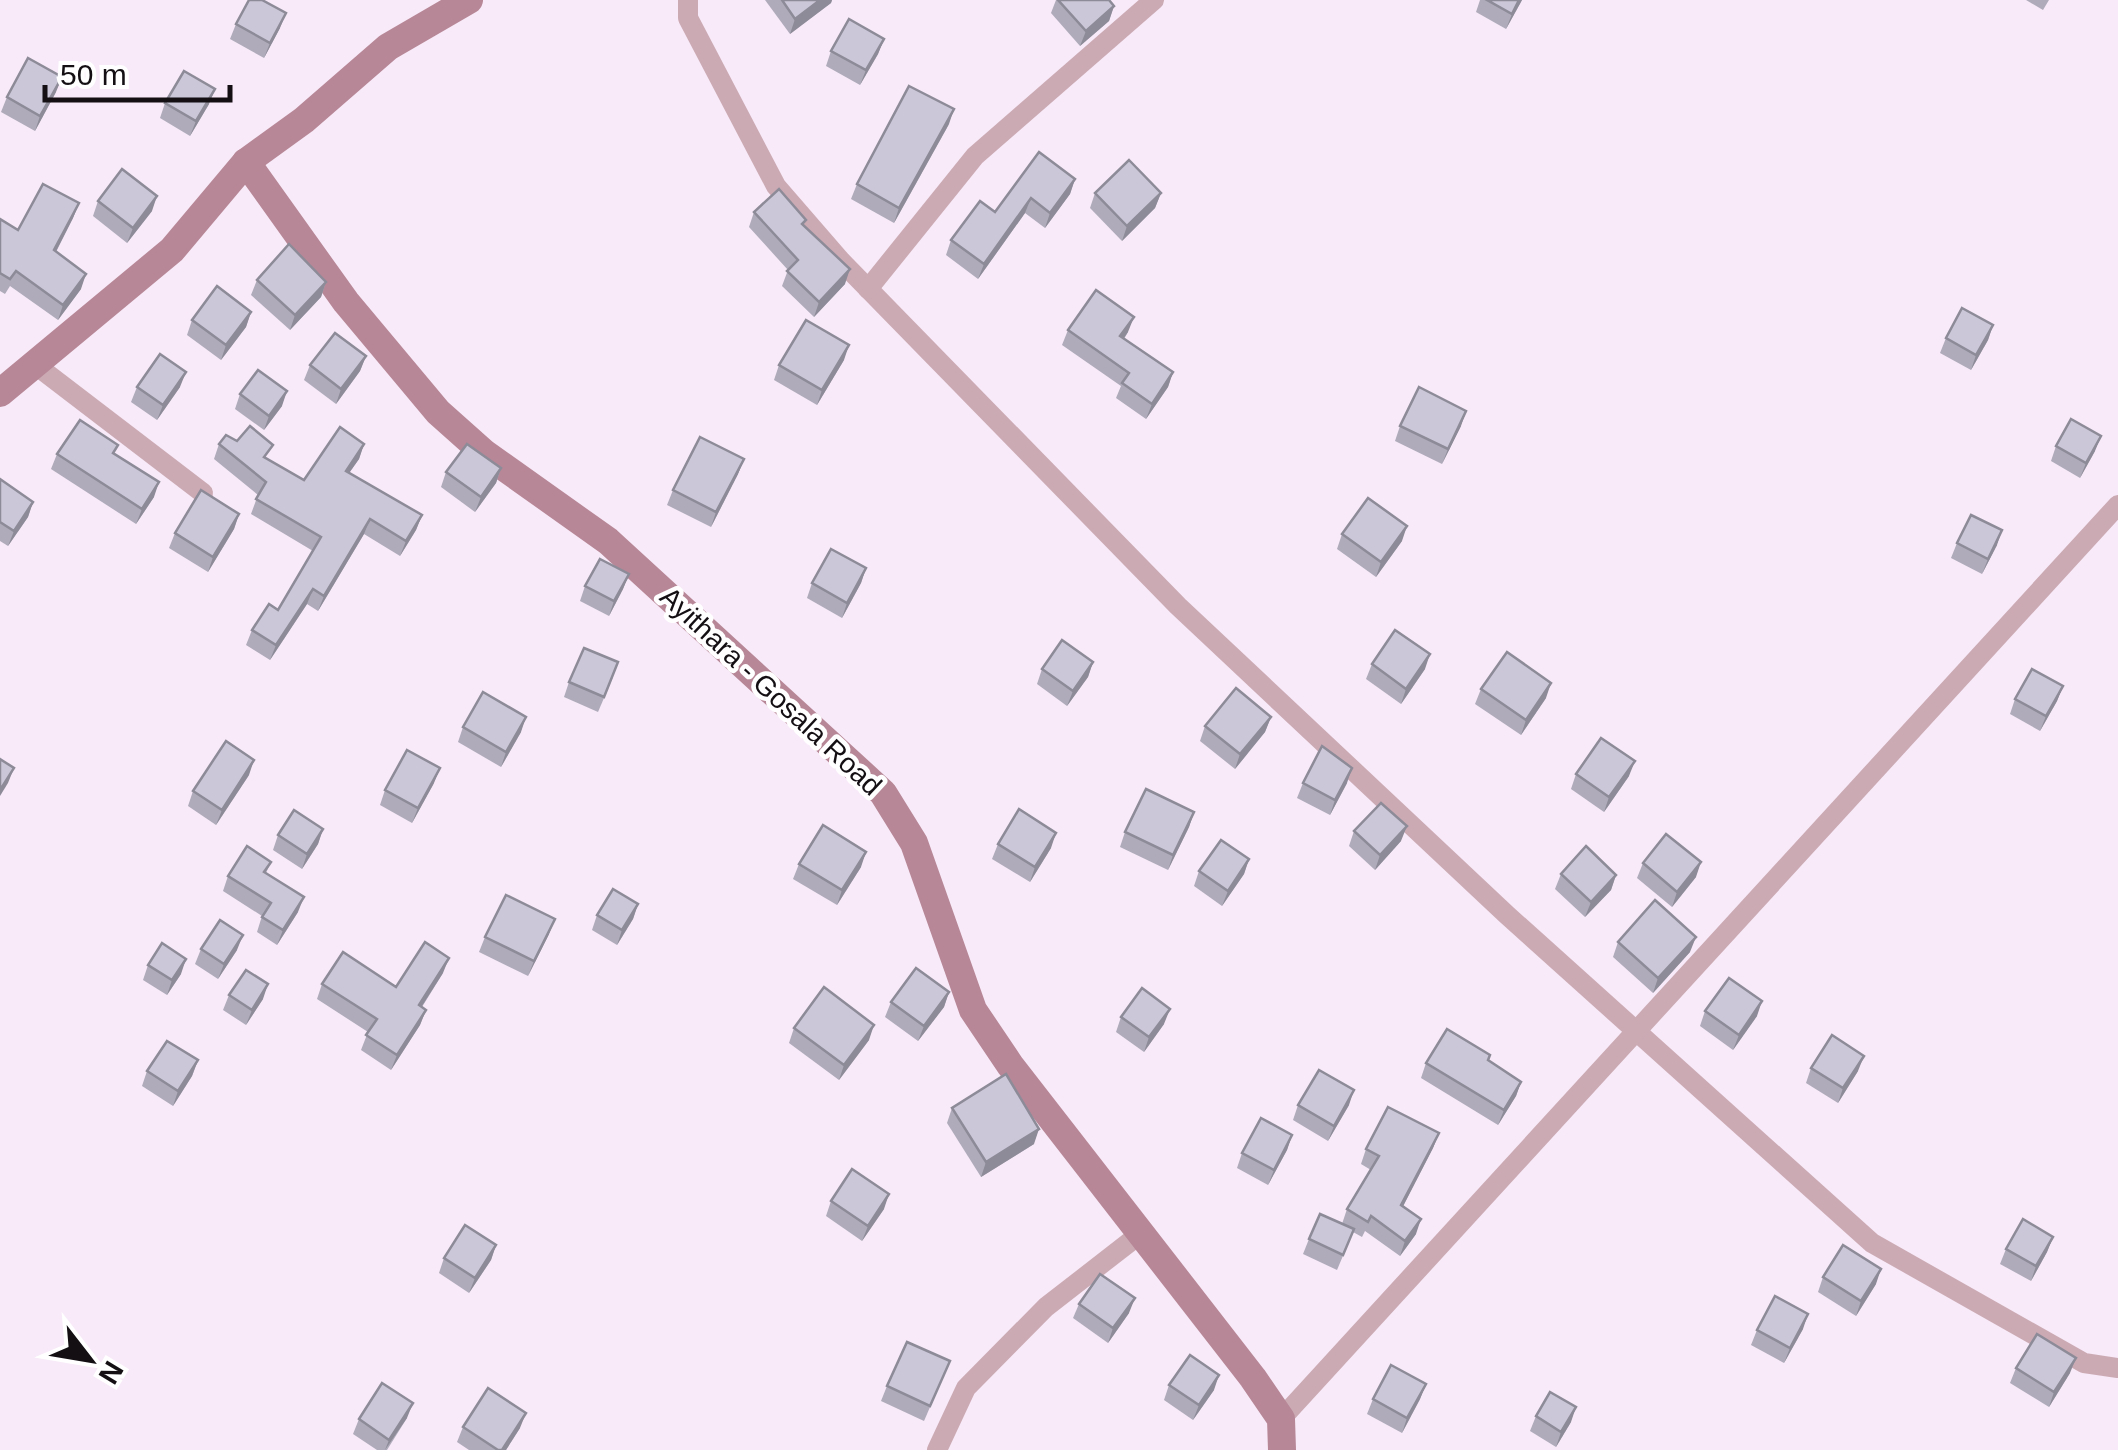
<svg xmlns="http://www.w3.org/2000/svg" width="2118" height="1450" font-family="Arial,sans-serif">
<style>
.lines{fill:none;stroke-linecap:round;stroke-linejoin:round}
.street{stroke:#cbaab4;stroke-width:20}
.secondary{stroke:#b78797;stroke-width:28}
.wall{fill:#afabbb}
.shaded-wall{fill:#8e8b98}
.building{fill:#cbc7d9;stroke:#8e8b98;stroke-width:2.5}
.labels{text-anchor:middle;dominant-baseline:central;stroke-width:9;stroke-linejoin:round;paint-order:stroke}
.street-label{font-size:28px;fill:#130f13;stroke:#fff}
</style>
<rect width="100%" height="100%" fill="#f8eaf8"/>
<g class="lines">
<!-- street -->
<g class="street">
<path d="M688 0V18L776 186 841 261 1178 606 1507 915 1872 1243 2084 1363 2118 1368"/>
<path d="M868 289 975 156 1154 0"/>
<path d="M37 366 203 493"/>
<path d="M1281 1419 2118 505"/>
<path d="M937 1450 966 1388 1046 1307 1140 1234"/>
</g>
<!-- secondary -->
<g class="secondary">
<path d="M246 162 346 302 438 412 484 453 608 541 883 793 914 843 973 1010 1010 1065 1253 1378 1281 1419 1282 1450"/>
<path d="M0 393 172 250 246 162 304 120 388 47 469 0"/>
</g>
</g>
<!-- wall -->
<g class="wall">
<path d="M765 0H832L831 3 790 34Z"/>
<path d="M1056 0H1109L1114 6 1109 21 1080 46 1051 13Z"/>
<path d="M1480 0H1522L1506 29 1476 12Z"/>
<path d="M2026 0H2049L2043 10Z"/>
<path d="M236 24 280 28 264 58 230 39Z"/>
<path d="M884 39 878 54 860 85 826 66 831 51Z"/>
<path d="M56 92 35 131 1 112 7 97Z"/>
<path d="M165 103 209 104 190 136 160 118Z"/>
<path d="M949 124 894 223 851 199 857 184Z"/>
<path d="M1075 179 1070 194 1045 228 1025 213 978 279 946 255 951 240 995 212Z"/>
<path d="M1095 193H1161L1155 208 1122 241 1090 208Z"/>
<path d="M98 201 152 211 127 243 93 216Z"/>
<path d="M79 203 73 218 56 252 81 289 58 320 10 286 5 294 0 291V219L18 230Z"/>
<path d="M754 212 804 226 845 284 814 317 782 286 788 270 749 227Z"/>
<path d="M257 280 326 282 321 297 290 330 251 295Z"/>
<path d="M251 312 246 327 221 360 187 335 192 320Z"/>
<path d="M1993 325 1988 340 1971 370 1940 353 1946 338Z"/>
<path d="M1068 330 1128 332 1124 339 1173 372 1168 387 1146 419 1116 398 1121 386 1062 345Z"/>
<path d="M366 356 360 371 336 404 304 380 310 365Z"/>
<path d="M844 360 817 405 774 380 779 365Z"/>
<path d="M137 387H180L157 420 131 402Z"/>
<path d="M240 394 282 406 264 430 235 409Z"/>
<path d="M1400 426H1461L1442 464 1395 441Z"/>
<path d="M219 444 268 460 304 480 364 444 359 459 349 473 422 515 416 530 400 556 364 534 318 611 307 604 270 660 246 645 252 630 278 610 313 551 251 514 258 495 214 459Z"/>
<path d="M2056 446 2095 451 2080 478 2051 461Z"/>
<path d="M57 454H114L154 497 136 524 51 469Z"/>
<path d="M744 459 738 474 711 527 667 505 673 490Z"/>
<path d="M501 468 496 483 475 512 441 487 446 472Z"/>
<path d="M0 479 33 502 28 517 8 546 0 541Z"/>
<path d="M239 514 234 529 208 572 169 548 175 533Z"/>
<path d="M1342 534 1402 541 1376 577 1337 549Z"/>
<path d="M1957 543 1997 545 1982 574 1951 558Z"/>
<path d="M866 568 861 583 842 618 807 598 812 583Z"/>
<path d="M629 574 623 589 609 616 580 601 585 586Z"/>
<path d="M1093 662 1088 677 1067 706 1037 684 1042 669Z"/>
<path d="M1372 664 1425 669 1401 704 1366 679Z"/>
<path d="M613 677 598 712 564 697 569 682Z"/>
<path d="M2063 686 2057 701 2040 731 2010 714 2015 699Z"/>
<path d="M1481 689 1546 698 1521 735 1475 704Z"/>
<path d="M1271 717 1265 732 1235 769 1200 741 1205 726Z"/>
<path d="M463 727 521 732 501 767 458 742Z"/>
<path d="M1576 774 1629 776 1604 812 1571 789Z"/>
<path d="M249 775 216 825 188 806 193 791Z"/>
<path d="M434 783 412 823 380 805 385 790Z"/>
<path d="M1303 783H1347L1330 815 1297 798Z"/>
<path d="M1194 812 1189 827 1168 870 1120 847 1125 832Z"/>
<path d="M323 829 318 844 302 869 273 850 278 835Z"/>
<path d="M1354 831 1401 841 1375 870 1349 846Z"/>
<path d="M998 844 1051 848 1030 882 992 859Z"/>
<path d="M1249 859 1244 874 1222 906 1194 886 1199 871Z"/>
<path d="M271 862 266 873 298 912 277 945 257 932 262 916 223 891 228 876Z"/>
<path d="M1643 863 1696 877 1672 907 1637 878Z"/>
<path d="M799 864 861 867 837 905 793 879Z"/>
<path d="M1561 874 1616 875 1611 890 1585 917 1555 889Z"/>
<path d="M638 904 633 919 617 945 592 930 597 915Z"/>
<path d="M549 934 528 976 479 952 485 937Z"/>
<path d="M1618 942 1690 952 1653 993 1613 957Z"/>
<path d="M201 949 237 950 218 979 195 964Z"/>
<path d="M148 965 181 974 167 995 143 980Z"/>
<path d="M443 973 422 1007 426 1010 420 1025 391 1070 361 1050 368 1032 317 999 322 984 396 987Z"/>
<path d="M949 992 944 1007 918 1041 885 1017 891 1002Z"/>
<path d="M229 995 263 999 246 1025 223 1010Z"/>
<path d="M1705 1011 1757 1016 1733 1050 1700 1026Z"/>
<path d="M1121 1017 1164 1024 1144 1052 1116 1032Z"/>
<path d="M794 1028 869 1040 839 1080 789 1043Z"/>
<path d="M1490 1055 1489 1060 1521 1082 1516 1096 1498 1125 1421 1078 1426 1063Z"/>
<path d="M198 1060 192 1076 173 1106 142 1086 147 1071Z"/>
<path d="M1811 1068 1858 1071 1838 1103 1806 1083Z"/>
<path d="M1298 1105H1349L1328 1141 1293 1120Z"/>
<path d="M952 1108 1034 1144 981 1177 947 1123Z"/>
<path d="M1439 1133 1433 1148 1403 1206 1416 1234 1400 1256 1365 1231 1362 1237 1353 1232 1337 1270 1303 1254 1309 1239 1342 1224 1347 1209 1371 1170 1361 1164 1366 1149Z"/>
<path d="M1292 1135 1287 1150 1268 1185 1237 1168 1242 1153Z"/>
<path d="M831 1201 884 1209 862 1241 826 1216Z"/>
<path d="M2053 1237 2047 1252 2031 1281 2000 1264 2006 1249Z"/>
<path d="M496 1245 491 1260 469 1293 439 1273 444 1258Z"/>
<path d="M1823 1277 1876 1284 1856 1316 1818 1292Z"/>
<path d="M1079 1304 1129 1313 1108 1343 1073 1318Z"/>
<path d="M1803 1329 1784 1363 1751 1345 1757 1330Z"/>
<path d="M950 1361 924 1421 881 1401 887 1386Z"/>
<path d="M2016 1368 2070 1373 2049 1407 2010 1383Z"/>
<path d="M1426 1384 1420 1399 1402 1433 1367 1414 1373 1399Z"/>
<path d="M1169 1385 1214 1390 1193 1420 1164 1400Z"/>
<path d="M1536 1416 1571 1422 1556 1447 1530 1431Z"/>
<path d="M407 1418 387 1450H377L353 1434 359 1419Z"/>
<path d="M463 1427 520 1428 506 1450H469L457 1442Z"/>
</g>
<!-- shaded-wall -->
<g class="shaded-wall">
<path d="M820 0H832L831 3 790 34 795 19Z"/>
<path d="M1519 0H1522L1506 29 1512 14Z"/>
<path d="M1114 6 1109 21 1080 46 1086 31Z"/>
<path d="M286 13 280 28 264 58 270 43Z"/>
<path d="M884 39 878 54 860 85 866 70Z"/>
<path d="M62 77 56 92 35 131 40 116Z"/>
<path d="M215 89 209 104 190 136 196 121Z"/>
<path d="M954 109 949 124 894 223 899 208Z"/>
<path d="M1075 179 1070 194 1045 228 1050 213Z"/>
<path d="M1161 193 1155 208 1122 241 1127 226Z"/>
<path d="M157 196 152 211 127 243 133 228Z"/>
<path d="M1031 198 1025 213 978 279 984 264Z"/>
<path d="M79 203 73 218 49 265 54 250Z"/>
<path d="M850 269 845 284 814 317 819 302Z"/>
<path d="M86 274 81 289 58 320 63 305Z"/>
<path d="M326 282 321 297 290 330 295 315Z"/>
<path d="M251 312 246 327 221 360 226 345Z"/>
<path d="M1134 317 1128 332 1115 351 1120 336Z"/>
<path d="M1993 325 1988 340 1971 370 1976 355Z"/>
<path d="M849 345 844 360 817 405 822 390Z"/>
<path d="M366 356 360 371 336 404 341 389Z"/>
<path d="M186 372 180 387 157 420 163 405Z"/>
<path d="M1173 372 1168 387 1146 419 1152 404Z"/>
<path d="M287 391 282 406 264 430 269 416Z"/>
<path d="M1466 411 1461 426 1442 464 1448 449Z"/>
<path d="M2101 436 2095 451 2080 478 2086 463Z"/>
<path d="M364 444 359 459 340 486 346 471Z"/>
<path d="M744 459 738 474 711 527 716 512Z"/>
<path d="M501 468 496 483 475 512 481 497Z"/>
<path d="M159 482 154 497 136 524 142 509Z"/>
<path d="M33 502 28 517 8 546 14 531Z"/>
<path d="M239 514 234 529 208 572 213 557Z"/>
<path d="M422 515 416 530 400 556 406 541Z"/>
<path d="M370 519 364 534 318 611 324 596Z"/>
<path d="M1407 526 1402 541 1376 577 1381 562Z"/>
<path d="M2002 530 1997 545 1982 574 1988 559Z"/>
<path d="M866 568 861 583 842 618 847 603Z"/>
<path d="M629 574 623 589 609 616 614 601Z"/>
<path d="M313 589 307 604 270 660 276 645Z"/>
<path d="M1430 654 1425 669 1401 704 1406 689Z"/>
<path d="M1093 662 1088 677 1067 706 1073 691Z"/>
<path d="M1551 683 1546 698 1521 735 1526 720Z"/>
<path d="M2063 686 2057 701 2040 731 2046 716Z"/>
<path d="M526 717 521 732 501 767 506 752Z"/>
<path d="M1271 717 1265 732 1235 769 1240 754Z"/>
<path d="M254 760 249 775 216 825 222 810Z"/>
<path d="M1635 761 1629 776 1604 812 1609 797Z"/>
<path d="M14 768 8 783 0 796V790Z"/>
<path d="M440 768 434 783 412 823 418 808Z"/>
<path d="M1352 768 1347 783 1330 815 1335 800Z"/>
<path d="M1194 812 1189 827 1168 870 1173 855Z"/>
<path d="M1407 826 1401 841 1375 870 1380 855Z"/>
<path d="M323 829 318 844 302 869 307 854Z"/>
<path d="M1056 833 1051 848 1030 882 1035 867Z"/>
<path d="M866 852 861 867 837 905 842 890Z"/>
<path d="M1249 859 1244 874 1222 906 1228 891Z"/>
<path d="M1701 862 1696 877 1672 907 1677 892Z"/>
<path d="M1616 875 1611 890 1585 917 1591 902Z"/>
<path d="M304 897 298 912 277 945 283 930Z"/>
<path d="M638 904 633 919 617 945 622 930Z"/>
<path d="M555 919 549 934 528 976 534 961Z"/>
<path d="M243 935 237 950 218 979 224 964Z"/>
<path d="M1696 937 1690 952 1653 993 1658 978Z"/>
<path d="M449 958 443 973 413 1020 419 1005Z"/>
<path d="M186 959 181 974 167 995 172 980Z"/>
<path d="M268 984 263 999 246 1025 252 1010Z"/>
<path d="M949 992 944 1007 918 1041 924 1026Z"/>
<path d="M1762 1001 1757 1016 1733 1050 1739 1035Z"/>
<path d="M1170 1009 1164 1024 1144 1052 1149 1037Z"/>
<path d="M426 1010 420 1025 391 1070 397 1055Z"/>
<path d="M874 1025 869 1040 839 1080 844 1065Z"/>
<path d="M1864 1056 1858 1071 1838 1103 1843 1088Z"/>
<path d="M198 1060 192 1076 173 1106 178 1091Z"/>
<path d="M1521 1082 1516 1096 1498 1125 1504 1110Z"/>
<path d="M1354 1090 1349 1105 1328 1141 1334 1126Z"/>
<path d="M1039 1129 1034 1144 981 1177 986 1162Z"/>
<path d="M1439 1133 1433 1148 1396 1220 1401 1205Z"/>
<path d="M1292 1135 1287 1150 1268 1185 1274 1170Z"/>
<path d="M889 1194 884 1209 862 1241 868 1226Z"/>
<path d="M1421 1219 1416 1234 1400 1256 1405 1241Z"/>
<path d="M2053 1237 2047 1252 2031 1281 2036 1266Z"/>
<path d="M496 1245 491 1260 469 1293 475 1278Z"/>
<path d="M1881 1269 1876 1284 1856 1316 1861 1301Z"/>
<path d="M1135 1298 1129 1313 1108 1343 1113 1328Z"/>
<path d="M1808 1314 1803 1329 1784 1363 1790 1348Z"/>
<path d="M2076 1358 2070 1373 2049 1407 2054 1392Z"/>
<path d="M1219 1375 1214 1390 1193 1420 1199 1405Z"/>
<path d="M1426 1384 1420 1399 1402 1433 1407 1418Z"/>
<path d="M413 1403 407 1418 385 1450 389 1440Z"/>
<path d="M1576 1407 1571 1422 1556 1447 1561 1432Z"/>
<path d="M526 1413 520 1428 506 1450H502Z"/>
</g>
<!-- building -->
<g class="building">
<path d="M249 0H262L286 13 270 43 236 24Z"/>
<path d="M782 0H820L795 19Z"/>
<path d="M1058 0H1109L1114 6 1086 31Z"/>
<path d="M1487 0H1519L1512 14Z"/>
<path d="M849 19 884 39 866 70 831 51Z"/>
<path d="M28 58 62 77 40 116 7 97Z"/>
<path d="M184 71 215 89 196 121 165 103Z"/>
<path d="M909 86 954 109 899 208 857 184Z"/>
<path d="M1039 152 1075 179 1050 213 1031 198 984 264 951 240 980 201 995 212Z"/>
<path d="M1129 160 1161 193 1127 226 1095 193Z"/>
<path d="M122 169 157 196 133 228 98 201Z"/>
<path d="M43 184 79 203 54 250 86 274 63 305 16 271 10 279 0 273V219L18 230Z"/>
<path d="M779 189 806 220 802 224 850 269 819 302 787 271 798 260 754 212Z"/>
<path d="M289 244 326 282 295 315 257 280Z"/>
<path d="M217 286 251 312 226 345 192 320Z"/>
<path d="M1096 290 1134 317 1120 336 1173 372 1152 404 1122 383 1129 373 1068 330Z"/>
<path d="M1962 308 1993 325 1976 355 1946 338Z"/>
<path d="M806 320 849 345 822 390 779 365Z"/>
<path d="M335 333 366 356 341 389 310 365Z"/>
<path d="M160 354 186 372 163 405 137 387Z"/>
<path d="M258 370 287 391 269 416 240 394Z"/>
<path d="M1419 387 1466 411 1448 449 1400 426Z"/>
<path d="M2071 419 2101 436 2086 463 2056 446Z"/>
<path d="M80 420 118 445 113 453 159 482 142 509 57 454Z"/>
<path d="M250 426 273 445 264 457 304 480 340 427 364 444 346 471 422 515 406 541 370 519 324 596 313 589 276 645 252 630 269 604 278 610 321 537 256 499 266 482 219 444 226 435 237 441Z"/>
<path d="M700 437 744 459 716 512 673 490Z"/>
<path d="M467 444 501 468 481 497 446 472Z"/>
<path d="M0 479 33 502 14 531 0 522Z"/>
<path d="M201 490 239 514 213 557 175 533Z"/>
<path d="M1368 498 1407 526 1381 562 1342 534Z"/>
<path d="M1971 515 2002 530 1988 559 1957 543Z"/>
<path d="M831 549 866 568 847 603 812 583Z"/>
<path d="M600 559 629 574 614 601 585 586Z"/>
<path d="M1395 630 1430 654 1406 689 1372 664Z"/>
<path d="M1062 640 1093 662 1073 691 1042 669Z"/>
<path d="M584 648 618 662 604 697 569 682Z"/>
<path d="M1507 652 1551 683 1526 720 1481 689Z"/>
<path d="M2032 669 2063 686 2046 716 2015 699Z"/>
<path d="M1236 688 1271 717 1240 754 1205 726Z"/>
<path d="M483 692 526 717 506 752 463 727Z"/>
<path d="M1601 738 1635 761 1609 797 1576 774Z"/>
<path d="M226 741 254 760 222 810 193 791Z"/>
<path d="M1322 746 1352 768 1335 800 1303 783Z"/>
<path d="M407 750 440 768 418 808 385 790Z"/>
<path d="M0 759 14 768 0 790Z"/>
<path d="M1146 789 1194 812 1173 855 1125 832Z"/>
<path d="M1381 803 1407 826 1380 855 1354 831Z"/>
<path d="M1019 809 1056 833 1035 867 998 844Z"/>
<path d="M294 810 323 829 307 854 278 835Z"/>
<path d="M823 825 866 852 842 890 799 864Z"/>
<path d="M1666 834 1701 862 1677 892 1643 863Z"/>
<path d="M1221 840 1249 859 1228 891 1199 871Z"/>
<path d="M247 846 271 862 264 872 304 897 283 930 262 917 271 903 228 876Z"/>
<path d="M1586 846 1616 875 1591 902 1561 874Z"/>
<path d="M613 889 638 904 622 930 597 915Z"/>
<path d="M506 895 555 919 534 961 485 937Z"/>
<path d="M1655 900 1696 937 1658 978 1618 942Z"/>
<path d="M220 920 243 935 224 964 201 949Z"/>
<path d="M425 942 449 958 419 1005 426 1010 397 1055 366 1035 377 1019 322 984 343 952 396 987Z"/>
<path d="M162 943 186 959 172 980 148 965Z"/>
<path d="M916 968 949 992 924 1026 891 1002Z"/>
<path d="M246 970 268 984 252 1010 229 995Z"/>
<path d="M1729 978 1762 1001 1739 1035 1705 1011Z"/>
<path d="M824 987 874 1025 844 1065 794 1028Z"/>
<path d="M1142 988 1170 1009 1149 1037 1121 1017Z"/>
<path d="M1447 1029 1490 1055 1488 1060 1521 1082 1504 1110 1426 1063Z"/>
<path d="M1832 1035 1864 1056 1843 1088 1811 1068Z"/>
<path d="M167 1041 198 1060 178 1091 147 1071Z"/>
<path d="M1319 1070 1354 1090 1334 1126 1298 1105Z"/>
<path d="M1006 1074 1039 1129 986 1162 952 1108Z"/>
<path d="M1388 1107 1439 1133 1401 1205 1421 1219 1405 1241 1371 1216 1368 1222 1347 1209 1379 1156 1366 1149Z"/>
<path d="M1261 1118 1292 1135 1274 1170 1242 1153Z"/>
<path d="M852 1169 889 1194 868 1226 831 1201Z"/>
<path d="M1320 1214 1354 1229 1343 1255 1309 1239Z"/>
<path d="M2023 1219 2053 1237 2036 1266 2006 1249Z"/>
<path d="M465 1225 496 1245 475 1278 444 1258Z"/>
<path d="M1843 1245 1881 1269 1861 1301 1823 1277Z"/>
<path d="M1100 1274 1135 1298 1113 1328 1079 1304Z"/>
<path d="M1775 1296 1808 1314 1790 1348 1757 1330Z"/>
<path d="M2037 1334 2076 1358 2054 1392 2016 1368Z"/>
<path d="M907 1342 950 1361 930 1406 887 1386Z"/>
<path d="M1190 1355 1219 1375 1199 1405 1169 1385Z"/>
<path d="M1391 1365 1426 1384 1407 1418 1373 1399Z"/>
<path d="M382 1383 413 1403 389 1440 359 1419Z"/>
<path d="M488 1388 526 1413 502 1450H498L463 1427Z"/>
<path d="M1550 1392 1576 1407 1561 1432 1536 1416Z"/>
</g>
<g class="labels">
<!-- street labels -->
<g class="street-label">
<text transform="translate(771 691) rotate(43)">Ayithara - Gosala Road</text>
</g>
</g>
<!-- north arrow -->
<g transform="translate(90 1360) rotate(121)" stroke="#ffffff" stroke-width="8" paint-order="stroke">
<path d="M0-8L18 38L0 25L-18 38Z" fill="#130f13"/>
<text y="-15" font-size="28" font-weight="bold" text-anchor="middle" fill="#130f13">N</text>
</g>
<!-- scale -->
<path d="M45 85v15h185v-15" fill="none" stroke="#130f13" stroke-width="5"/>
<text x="60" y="85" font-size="30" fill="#130f13" stroke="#ffffff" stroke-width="8" paint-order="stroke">50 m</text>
</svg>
